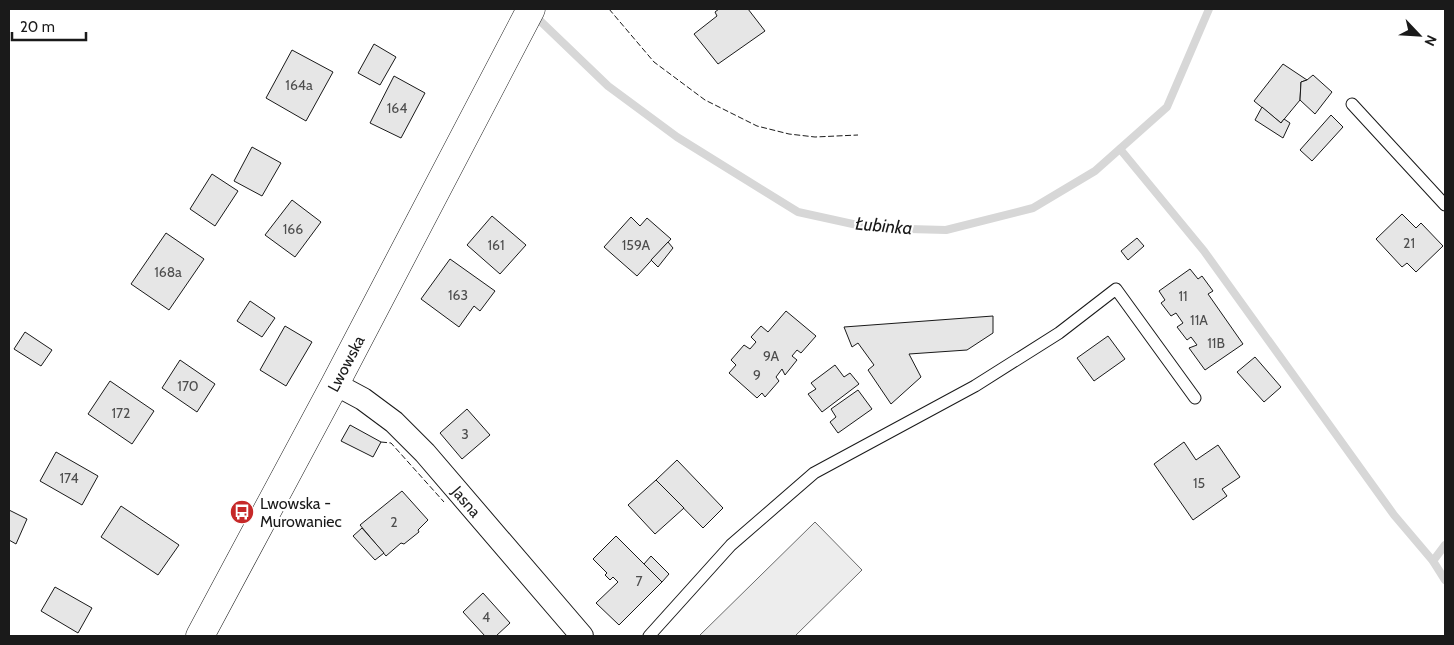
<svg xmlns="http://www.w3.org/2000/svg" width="1454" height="645" font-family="Cabin,sans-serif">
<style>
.green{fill:#ededed;stroke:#6a6a6a}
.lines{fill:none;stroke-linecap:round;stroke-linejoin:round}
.stream{stroke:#d7d7d7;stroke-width:8}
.building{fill:#e6e6e6;stroke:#1a1a1a}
.lane-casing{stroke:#1a1a1a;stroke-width:13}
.street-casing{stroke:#1a1a1a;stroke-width:24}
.primary-casing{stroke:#1a1a1a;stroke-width:29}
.lane{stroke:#fff;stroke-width:11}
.street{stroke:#fff;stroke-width:22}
.primary{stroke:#fff;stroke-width:28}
.fence{stroke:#1a1a1a;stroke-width:1;stroke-dasharray:6 2.5;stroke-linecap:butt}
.labels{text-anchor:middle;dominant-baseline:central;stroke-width:4;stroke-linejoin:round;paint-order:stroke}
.number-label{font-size:14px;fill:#4d4d4d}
.street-label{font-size:16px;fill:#1a1a1a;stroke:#fff}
.poi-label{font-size:16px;fill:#1a1a1a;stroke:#fff;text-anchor:start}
.water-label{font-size:18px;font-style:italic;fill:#1a1a1a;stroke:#fff}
</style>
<rect width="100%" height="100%" fill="#fff"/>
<!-- green -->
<path class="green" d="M815 522 862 570 795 636H699Z"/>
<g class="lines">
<!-- stream -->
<g class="stream">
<path d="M533 14 608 86 677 137 798 212 871 228 946 230 1033 208 1095 171 1167 107 1209 9"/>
<path d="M1120 149 1204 251 1394 515 1433 561 1445 580"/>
<path d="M1433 561 1445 545"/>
</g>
</g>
<!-- building -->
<g class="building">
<path d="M719 9H748L765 31 718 64 694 34 717 16 715 12Z"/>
<path d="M374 44 396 57 380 85 358 73Z"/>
<path d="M292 50 333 72 306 121 266 98Z"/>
<path d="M1283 64 1307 80 1301 82 1300 100 1281 123 1254 101Z"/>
<path d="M1313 75 1332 92 1315 114 1300 100 1301 82 1307 80Z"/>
<path d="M394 76 425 93 401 138 370 123Z"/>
<path d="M1262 107 1281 123 1284 119 1290 123 1283 138 1255 120Z"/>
<path d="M1331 115 1343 127 1312 161 1300 150Z"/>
<path d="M252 147 281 163 262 196 234 181Z"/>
<path d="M212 174 238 191 215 226 190 209Z"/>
<path d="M292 200 321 222 295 257 265 235Z"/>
<path d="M1402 214 1416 228 1421 223 1443 246 1416 272 1407 263 1402 267 1376 239Z"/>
<path d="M492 216 526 245 500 274 467 245Z"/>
<path d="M631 217 640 226 647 218 671 239 637 276 604 247Z"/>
<path d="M166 233 204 259 169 310 131 284Z"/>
<path d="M1137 238 1144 246 1128 260 1121 251Z"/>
<path d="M668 242 673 248 658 267 651 260Z"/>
<path d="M450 259 495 291 480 311 474 306 459 327 421 299Z"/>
<path d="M1190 269 1198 279 1202 276 1213 291 1208 294 1243 344 1205 370 1189 348 1197 345 1191 337 1187 340 1177 327 1183 323 1176 313 1171 316 1161 303 1165 300 1159 291Z"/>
<path d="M250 301 275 318 262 337 237 321Z"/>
<path d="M786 311 816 336 801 353 797 350 792 356 797 360 785 375 782 369 776 377 779 381 765 397 762 393 757 398 729 373 736 365 731 360 744 345 750 349 756 342 751 337 761 326 768 332Z"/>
<path d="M993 316V333L967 350 909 354 921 377 891 404 868 370 874 365 858 343 852 347 844 327Z"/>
<path d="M285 326 312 342 286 386 260 370Z"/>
<path d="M25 332 52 350 41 366 14 349Z"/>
<path d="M1108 336 1125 359 1094 381 1077 358Z"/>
<path d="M1255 357 1281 387 1264 402 1237 372Z"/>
<path d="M180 360 215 384 197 412 162 388Z"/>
<path d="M835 365 844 377 850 373 859 384 822 412 808 394 816 389 811 383Z"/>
<path d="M110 381 154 411 132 444 88 414Z"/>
<path d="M858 390 872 409 838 433 830 422 836 417 831 409Z"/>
<path d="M467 409 490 435 462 459 440 433Z"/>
<path d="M350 425 381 442 373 457 341 441Z"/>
<path d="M1184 442 1196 460 1218 445 1240 477 1222 489 1227 496 1193 520 1154 464Z"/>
<path d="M56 452 98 476 82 505 40 481Z"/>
<path d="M677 460 723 508 703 528 656 480Z"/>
<path d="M656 480 684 508 655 534 628 505Z"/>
<path d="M402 491 428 520 418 530 419 532 404 544 401 543 386 556 360 525Z"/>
<path d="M121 506 179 545 158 575 101 537Z"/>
<path d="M9 510 27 519 16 544 9 540Z"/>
<path d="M362 528 384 553 375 560 353 536Z"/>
<path d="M616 536 662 582 619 625 596 603 618 582 613 577 610 580 605 575 607 573 593 559Z"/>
<path d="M651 556 669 574 662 582 644 564Z"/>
<path d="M55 587 92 608 78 633 41 611Z"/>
<path d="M483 593 510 623 496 636H485L463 612Z"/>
</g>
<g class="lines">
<!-- lane casing -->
<g class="lane-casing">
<g id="lane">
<path d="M1352 104 1445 205"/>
<path d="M649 636 731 545 814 473 975 386 1059 333 1116 289 1195 398"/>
</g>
</g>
<!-- street casing -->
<g class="street-casing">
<g id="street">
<path id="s1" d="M335 384 363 399 394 422 425 453 582 636"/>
</g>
</g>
<!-- primary casing -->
<g class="primary-casing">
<g id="primary">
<path id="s2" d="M200 636 335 384 531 9"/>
</g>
</g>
<!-- lane -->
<use href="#lane" class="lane"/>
<!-- street -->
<use href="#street" class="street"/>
<!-- primary -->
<use href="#primary" class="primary"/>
<!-- fence -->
<g class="fence">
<path d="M609 9 654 62 705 100 757 126 789 134 815 137 858 135"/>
<path d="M381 442 391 443 444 502"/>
</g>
</g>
<!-- icons -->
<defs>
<g id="bus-disc" transform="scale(1.25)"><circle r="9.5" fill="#c62828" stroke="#fff"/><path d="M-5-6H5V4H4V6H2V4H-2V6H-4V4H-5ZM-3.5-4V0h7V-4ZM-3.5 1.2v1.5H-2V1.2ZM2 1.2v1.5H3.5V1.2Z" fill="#fff"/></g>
</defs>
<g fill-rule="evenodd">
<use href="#bus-disc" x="242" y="512"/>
</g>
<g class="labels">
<!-- number labels -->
<g class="number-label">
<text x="299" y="85">164a</text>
<text x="397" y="108">164</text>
<text x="293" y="229">166</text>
<text x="1409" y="243">21</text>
<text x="496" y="245">161</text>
<text x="636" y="245">159A</text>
<text x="168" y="272">168a</text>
<text x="458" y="295">163</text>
<text x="1183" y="296">11</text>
<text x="1199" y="320">11A</text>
<text x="1216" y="343">11B</text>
<text x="771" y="356">9A</text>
<text x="757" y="375">9</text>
<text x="188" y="386">170</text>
<text x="121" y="413">172</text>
<text x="465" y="434">3</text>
<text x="69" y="478">174</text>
<text x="1199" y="483">15</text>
<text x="394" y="522">2</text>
<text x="639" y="581">7</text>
<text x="486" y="617">4</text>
</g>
<!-- street labels -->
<g class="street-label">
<text stroke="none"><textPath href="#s2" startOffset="309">Lwowska</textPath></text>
<text stroke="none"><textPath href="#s1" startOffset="178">Jasna</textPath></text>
</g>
<!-- poi labels -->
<g class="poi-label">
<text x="260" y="503">Lwowska -<tspan x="260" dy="18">Murowaniec</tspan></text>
</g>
<!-- water labels -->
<g class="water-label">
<text transform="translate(884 226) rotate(5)">Łubinka</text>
</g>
</g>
<!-- border -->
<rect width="1454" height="645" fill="none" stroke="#1a1a1a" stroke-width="20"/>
<!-- north arrow -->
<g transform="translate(1419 35) rotate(115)" stroke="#ffffff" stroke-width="4" paint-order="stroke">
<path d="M0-4L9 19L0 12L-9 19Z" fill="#1a1a1a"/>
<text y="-8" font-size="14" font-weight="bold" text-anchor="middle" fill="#1a1a1a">N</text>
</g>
<!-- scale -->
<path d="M12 32v8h74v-8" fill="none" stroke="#1a1a1a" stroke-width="2.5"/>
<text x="20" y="32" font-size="15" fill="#1a1a1a" stroke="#ffffff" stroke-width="4" paint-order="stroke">20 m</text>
</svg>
